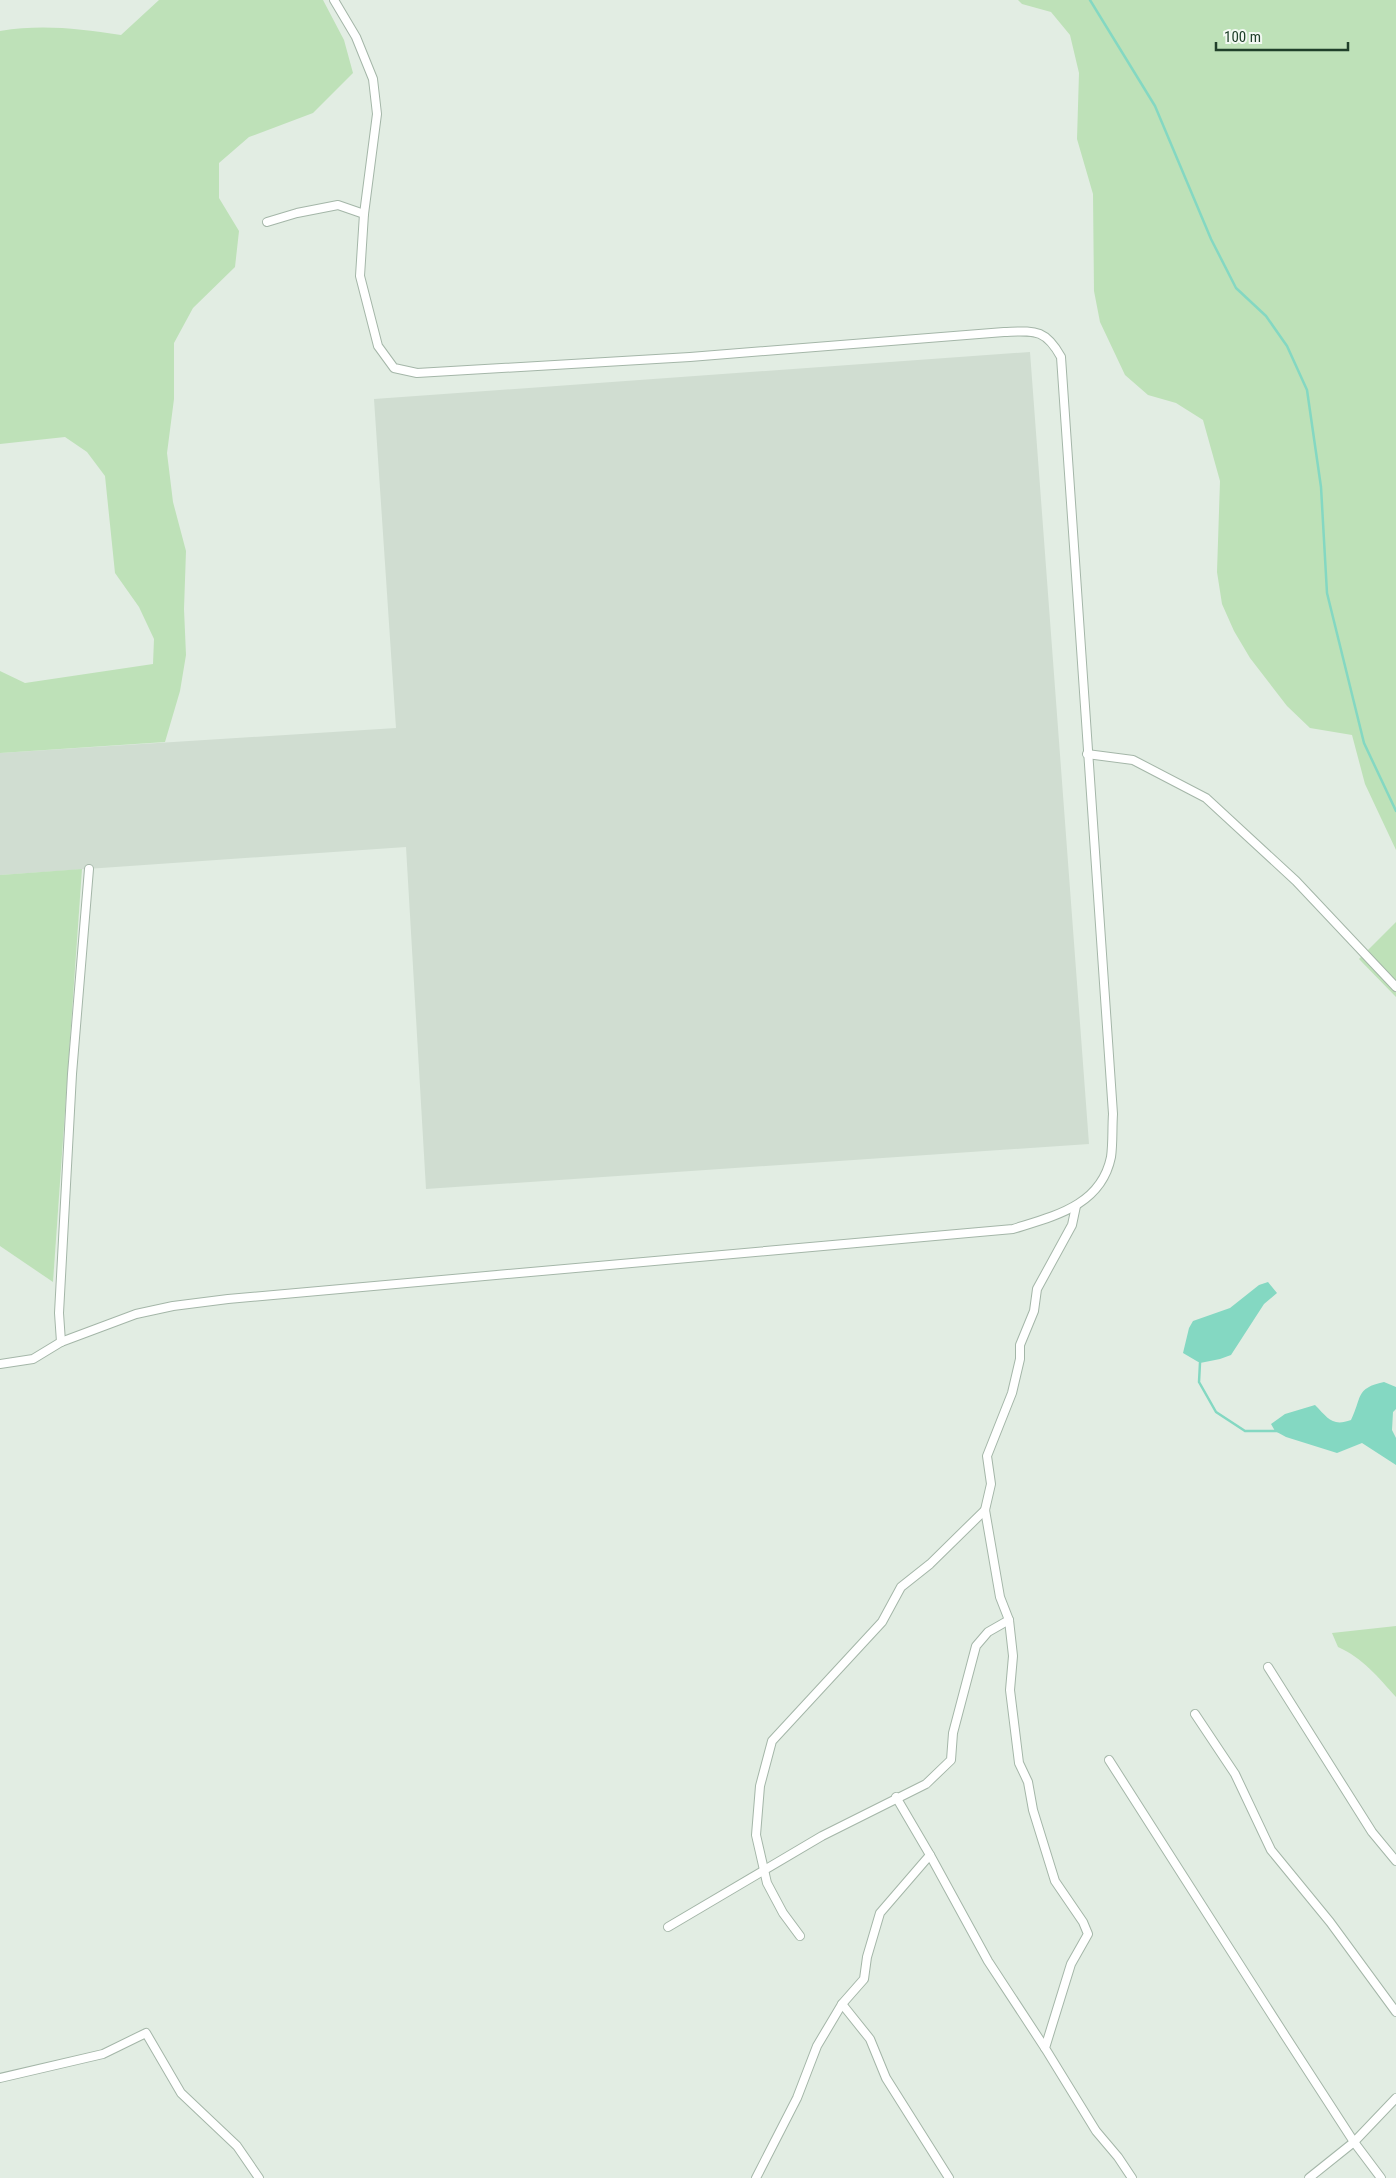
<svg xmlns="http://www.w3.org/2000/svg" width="1396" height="2178" font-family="'Roboto Condensed',sans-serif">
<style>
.built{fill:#d0ddd1}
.green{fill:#bee1b8}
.water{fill:#84d8c2}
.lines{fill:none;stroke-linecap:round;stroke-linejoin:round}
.stream{stroke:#84d8c2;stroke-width:2.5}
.street-casing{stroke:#a4b6a8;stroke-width:10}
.street{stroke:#fff;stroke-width:8}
</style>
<rect width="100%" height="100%" fill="#e2ede3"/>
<!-- built -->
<path class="built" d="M1030 352 1089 1144 426 1189 406 847 0 875V753L396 728 374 399Z"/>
<!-- green -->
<g class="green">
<path d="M159 0H323L344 40 353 73 313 113 249 137 219 163V198L239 231 235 267 193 308 174 343V399L167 453 173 502 186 551 184 609 186 655 180 691 165 742 0 753V671L25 683 153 664 154 639 139 607 115 573 105 476 87 452 65 437 0 444V31C44 24 78 29 121 35Z"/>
<path d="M1018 0H1396V850L1365 784 1352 735 1310 728 1287 706 1250 658 1234 631 1222 604 1217 572 1220 481 1203 420 1176 403 1148 395 1125 375 1100 322 1094 291 1093 194 1077 139 1079 73 1070 35 1051 12 1022 4Z"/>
<path d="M82 869 53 1282 0 1246V875Z"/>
<path d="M1396 922V997L1359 959Z"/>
<path d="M1396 1626V1697C1378 1677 1363 1658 1338 1647L1332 1633Z"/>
</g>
<!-- water -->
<g class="water">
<path d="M1268 1282 1277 1293 1264 1304 1231 1355 1220 1359 1200 1363 1183 1353 1189 1328 1193 1321 1230 1308 1259 1285Z"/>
<path d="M1384 1382 1396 1387V1409L1393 1412 1392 1430 1396 1438V1465L1362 1443 1337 1453 1286 1437 1275 1431 1271 1424 1285 1414 1315 1405C1328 1418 1332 1427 1351 1420 1362 1398 1355 1388 1384 1382Z"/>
</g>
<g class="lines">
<!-- stream -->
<g class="stream">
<path d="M1090 0 1155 106 1211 239 1236 288 1266 316 1287 346 1307 390 1321 487 1327 593 1364 743 1396 811"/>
<path d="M1200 1363 1199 1382 1216 1412 1245 1431H1279"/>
</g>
<!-- street casing -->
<g class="street-casing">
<g id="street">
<path d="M267 222 297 213 338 205 364 214"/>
<path d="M1087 754 1133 760 1206 798 1296 881 1396 987"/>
<path d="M1076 1206 1072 1225 1037 1289 1034 1311 1020 1345V1359L1012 1393 987 1456 991 1484 985 1510 1000 1597 1009 1620 1013 1656 1010 1690 1019 1763 1028 1782 1033 1810 1055 1881 1083 1922 1088 1934 1071 1964 1045 2048 1096 2131 1118 2157 1132 2178"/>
<path d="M61 1342 59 1313 72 1074 89 869"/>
<path d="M0 1364 33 1359 61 1342 136 1314 173 1306 228 1299 1013 1229C1054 1216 1101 1206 1111 1157 1113 1143 1112 1128 1113 1114L1061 357C1045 328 1034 331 1004 332L690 357 417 373 394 368 378 346 360 276 364 214 377 114 373 79 356 37 334 0"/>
<path d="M1268 1667 1372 1832 1396 1861"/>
<path d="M1195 1714 1235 1774 1271 1850 1330 1922 1396 2012"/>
<path d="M1109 1760 1284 2034 1354 2142 1381 2178"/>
<path d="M930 1855 988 1961 1045 2048"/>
<path d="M668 1927 822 1836 926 1784 951 1760 953 1733 976 1646 988 1632 1009 1620"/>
<path d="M800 1936 783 1913 767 1883 756 1835 760 1786 772 1741 882 1622 901 1587 930 1564 985 1510"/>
<path d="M842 2004 870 2039 886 2078 949 2178"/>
<path d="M0 2078 103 2054 146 2033 181 2093 237 2146 259 2178"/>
<path d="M756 2178 797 2098 817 2046 842 2004 864 1979 867 1957 880 1913 930 1855 896 1797"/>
<path d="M1309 2178 1354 2142 1396 2098"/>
</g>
</g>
<!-- street -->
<use href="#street" class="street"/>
</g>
<!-- scale -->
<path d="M1216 42v8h132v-8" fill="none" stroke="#20402a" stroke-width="2.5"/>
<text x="1224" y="42" font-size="15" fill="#20402a" stroke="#f3f9f3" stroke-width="4" paint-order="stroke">100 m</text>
</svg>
